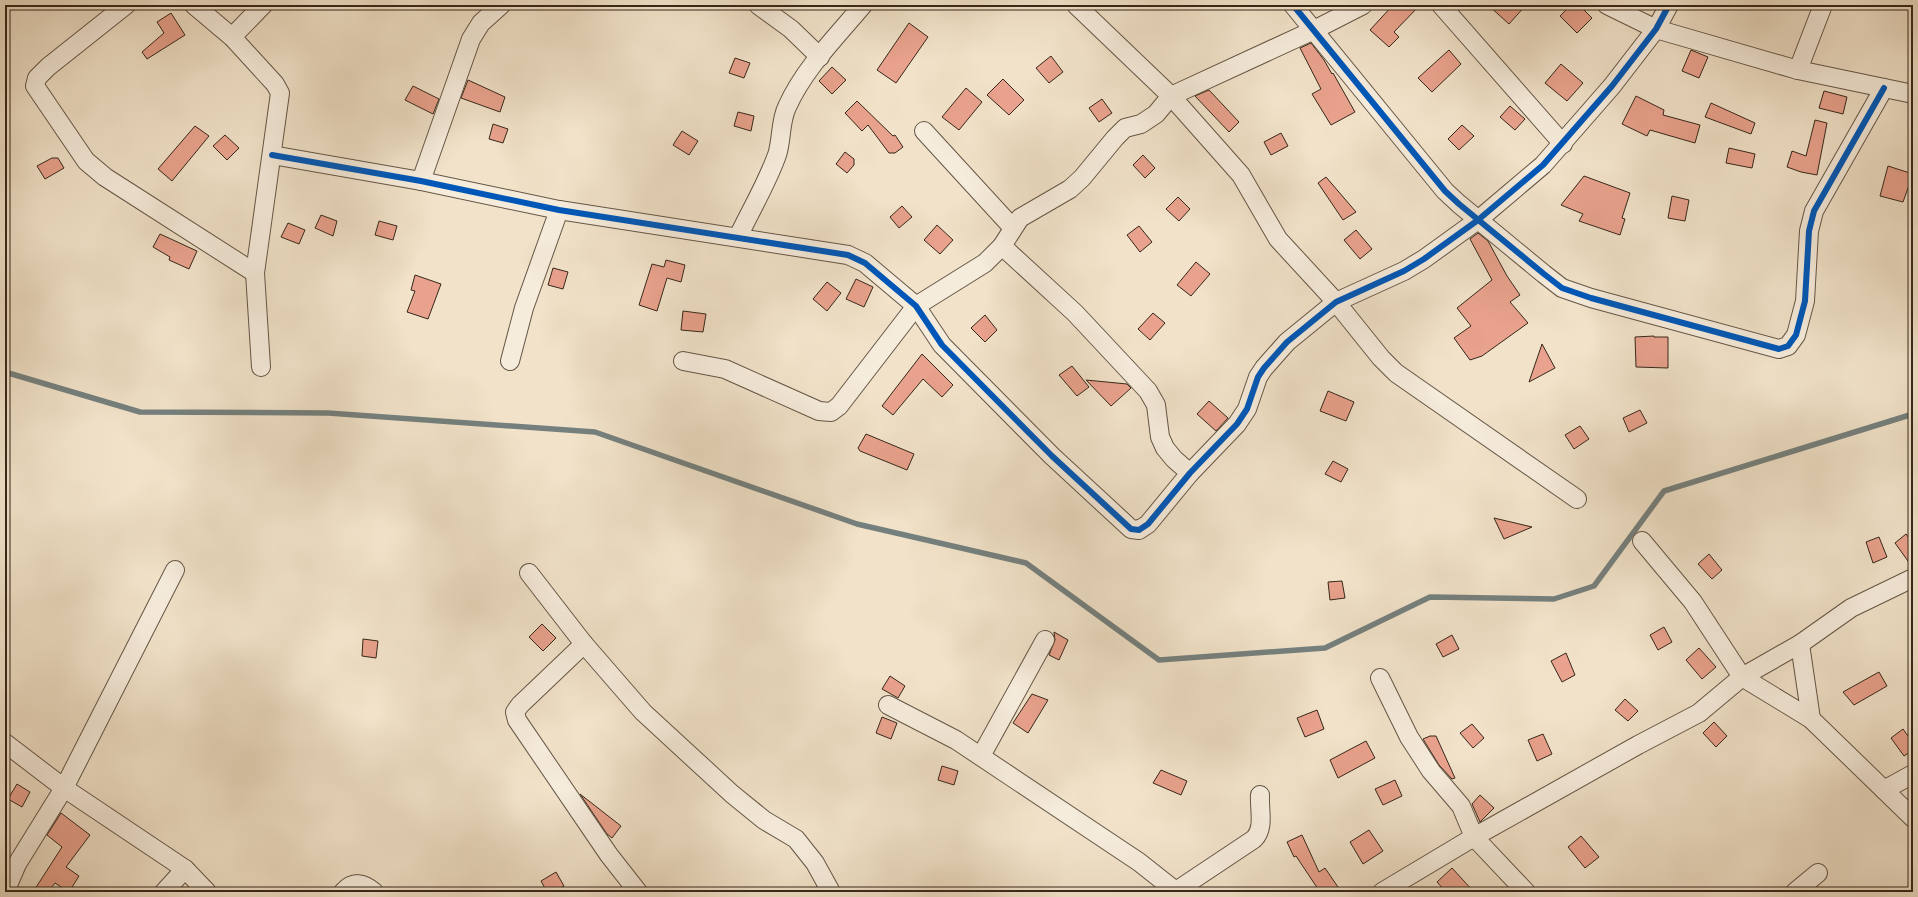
<svg xmlns="http://www.w3.org/2000/svg" width="1918" height="897" font-family="'IM FELL French Canon',serif">
<style>
.lines{fill:none;stroke-linecap:round;stroke-linejoin:round}
.stream{stroke:#75807e;stroke-width:5.5}
.building{fill:#e9a28d;stroke:#36271a}
.minor-casing{stroke:#655646;stroke-width:20}
.minor{stroke:#f6ecdc;stroke-width:18}
.cycleway-casing{stroke:#f6ecdc;stroke-width:8}
.cycleway{stroke:#0057b8;stroke-width:6}
</style>
<rect width="100%" height="100%" fill="#f1e2c9"/>
<filter id="stains"><feTurbulence type="fractalNoise" baseFrequency=".005" numOctaves="4"/><feColorMatrix values="0 0 0 0 .2 0 0 0 0 .09 0 0 0 0 .02 0 0 0 .5 -.17"/></filter>
<radialGradient id="worn" r=".72"><stop offset=".6" stop-color="#630" stop-opacity="0"/><stop offset="1" stop-color="#630" stop-opacity=".3"/></radialGradient>
<g class="lines">
<!-- stream -->
<path class="stream" d="M5 372 140 412 328 413 595 432 857 524 1026 563 1159 660 1325 648 1430 597 1554 599 1594 586 1664 491 1913 414"/>
</g>
<!-- building -->
<g class="building">
<path d="M1393 5H1420L1394 32 1399 37 1389 47 1370 30Z"/>
<path d="M1488 5H1526L1509 24Z"/>
<path d="M1571 5H1579L1592 18 1577 33 1560 16Z"/>
<path d="M171 13 185 35 147 59 142 52 164 33 157 22Z"/>
<path d="M909 23 928 37 896 83 877 70Z"/>
<path d="M1311 43 1324 60 1332 74 1333 73 1355 112 1331 125 1312 94 1321 89 1300 48Z"/>
<path d="M1449 50 1461 64 1432 92 1418 78Z"/>
<path d="M1691 50 1708 57 1699 78 1682 71Z"/>
<path d="M1051 56 1063 72 1049 83 1036 68Z"/>
<path d="M735 58 750 63 744 78 729 73Z"/>
<path d="M1561 64 1583 83 1567 101 1545 83Z"/>
<path d="M832 67 846 80 832 94 819 81Z"/>
<path d="M1003 79 1024 100 1009 115 987 95Z"/>
<path d="M468 80 505 97 500 112 461 98Z"/>
<path d="M413 86 439 99 433 114 405 100Z"/>
<path d="M966 88 982 102 959 130 942 117Z"/>
<path d="M1209 90 1239 122 1229 132 1195 96Z"/>
<path d="M1824 91 1847 97 1843 114 1819 108Z"/>
<path d="M1636 96 1664 110 1663 115 1700 125 1695 143 1650 130 1647 136 1622 124Z"/>
<path d="M1102 99 1112 113 1099 122 1089 108Z"/>
<path d="M857 101 893 136 895 135 903 147 895 153H889L868 125 862 131 845 113Z"/>
<path d="M1711 103 1755 123 1751 134 1705 117Z"/>
<path d="M1510 106 1525 119 1515 130 1500 117Z"/>
<path d="M738 112 754 116 751 131 734 126Z"/>
<path d="M1815 120 1827 123 1817 175 1801 172 1787 167 1792 151 1806 156Z"/>
<path d="M493 124 508 129 503 143 489 139Z"/>
<path d="M1462 125 1474 136 1459 150 1448 139Z"/>
<path d="M195 126 209 136 172 181 158 169Z"/>
<path d="M682 131 698 141 689 155 673 145Z"/>
<path d="M1281 133 1288 146 1271 155 1264 142Z"/>
<path d="M225 135 239 148 227 160 213 146Z"/>
<path d="M1729 148 1755 154 1752 168 1726 163Z"/>
<path d="M845 152 854 159V165L847 173 836 164Z"/>
<path d="M1143 155 1155 168 1145 178 1133 165Z"/>
<path d="M52 158H58L64 168 45 179 37 166Z"/>
<path d="M1888 166 1913 174 1903 202 1880 196Z"/>
<path d="M1584 176 1630 193 1622 218 1625 219 1620 235 1579 221 1583 214 1561 205Z"/>
<path d="M1326 177 1356 212 1343 220 1318 183Z"/>
<path d="M1672 196 1689 200 1685 221 1668 218Z"/>
<path d="M1178 197 1190 209 1179 221 1166 209Z"/>
<path d="M902 206 912 217 899 228 890 217Z"/>
<path d="M321 215 337 221 333 236 315 228Z"/>
<path d="M379 221 397 226 393 240 375 235Z"/>
<path d="M288 223 305 230 299 244 281 237Z"/>
<path d="M937 225 953 240 940 254 924 240Z"/>
<path d="M1139 226 1152 242 1140 252 1127 235Z"/>
<path d="M1356 230 1372 249 1360 259 1344 240Z"/>
<path d="M1478 233 1488 241 1507 276 1520 295 1510 302 1528 323 1482 356 1470 360 1454 338 1471 326 1457 308 1492 280 1470 239Z"/>
<path d="M160 234 197 251 189 269 169 260 170 257 153 247Z"/>
<path d="M666 260 685 265 681 282 667 278 657 311 639 305 652 264 664 267Z"/>
<path d="M1196 262 1210 274 1191 296 1177 285Z"/>
<path d="M553 268 568 272 563 289 548 285Z"/>
<path d="M415 275 441 284 428 319 407 312 415 291 411 290Z"/>
<path d="M856 279 873 287 864 307 846 299Z"/>
<path d="M827 282 841 293 827 311 813 299Z"/>
<path d="M683 311 706 314 703 332 681 330Z"/>
<path d="M1153 313 1165 323 1150 340 1138 329Z"/>
<path d="M985 315 997 330 985 342 971 328Z"/>
<path d="M1654 336V337H1668V368L1636 367 1635 337Z"/>
<path d="M1542 344 1555 368 1529 382Z"/>
<path d="M922 354 953 385 942 397 923 379 893 415 882 406Z"/>
<path d="M1072 366 1089 387 1077 396 1059 375Z"/>
<path d="M1086 380 1127 384 1131 388 1111 406Z"/>
<path d="M1328 391 1354 402 1346 421 1320 411Z"/>
<path d="M1209 401 1228 418 1216 431 1197 414Z"/>
<path d="M1640 410 1647 423 1629 432 1623 418Z"/>
<path d="M1580 426 1589 439 1574 449 1565 435Z"/>
<path d="M866 434 914 454 907 470 860 451 858 448Z"/>
<path d="M1333 461 1348 469 1341 482 1325 474Z"/>
<path d="M1494 518 1532 527 1504 539Z"/>
<path d="M1906 534 1913 544V568L1895 543Z"/>
<path d="M1879 537 1887 557 1873 563 1866 542Z"/>
<path d="M1709 554 1722 570 1712 579 1698 564Z"/>
<path d="M1342 581 1345 598 1330 600 1328 582Z"/>
<path d="M542 624 556 638 543 651 529 637Z"/>
<path d="M1664 627 1672 642 1658 650 1650 635Z"/>
<path d="M1054 632 1068 640 1059 660 1049 655 1055 640Z"/>
<path d="M1452 635 1459 649 1443 657 1436 644Z"/>
<path d="M363 639 378 641 376 658 362 656Z"/>
<path d="M1699 648 1716 667 1702 679 1686 660Z"/>
<path d="M1566 653 1575 675 1562 682 1551 661Z"/>
<path d="M1879 672 1887 686 1854 705 1843 692Z"/>
<path d="M890 676 905 686 898 698 882 689Z"/>
<path d="M1032 694 1048 700 1028 733 1013 723Z"/>
<path d="M1625 699 1638 711 1628 721 1615 710Z"/>
<path d="M1317 710 1324 729 1305 737 1297 718Z"/>
<path d="M882 717 897 723 891 739 876 733Z"/>
<path d="M1714 722 1727 736 1716 747 1703 733Z"/>
<path d="M1472 724 1484 738 1473 748 1460 733Z"/>
<path d="M1903 729 1913 743V750L1904 756 1891 738Z"/>
<path d="M1543 734 1552 754 1537 761 1528 740Z"/>
<path d="M1430 736H1436L1455 778 1452 779 1439 765 1423 739Z"/>
<path d="M1366 741 1375 758 1338 778 1330 760Z"/>
<path d="M942 766 958 771 954 785 938 780Z"/>
<path d="M1161 770 1187 781 1181 795 1153 783Z"/>
<path d="M1395 780 1402 796 1383 805 1375 789Z"/>
<path d="M17 784 30 792 22 807 8 799Z"/>
<path d="M580 794 621 826 612 838 607 834Z"/>
<path d="M1480 795 1494 808 1480 822 1472 804Z"/>
<path d="M61 813 90 835 66 867 79 876 69 892 55 883 48 892H33L62 847 47 835Z"/>
<path d="M1369 830 1383 851 1363 864 1350 842Z"/>
<path d="M1302 835 1319 872 1325 868 1338 887 1330 892H1320L1296 856 1294 857 1287 842Z"/>
<path d="M1581 836 1599 857 1585 868 1568 847Z"/>
<path d="M1452 868 1474 892H1446L1437 882Z"/>
<path d="M556 872 564 886 552 892H547L541 881Z"/>
</g>
<g class="lines">
<!-- minor casing -->
<g class="minor-casing">
<g id="minor">
<path d="M126 5 48 67 37 78 35 86 86 161 105 177 255 273"/>
<path d="M194 5 232 37 275 84 280 93 255 273 261 367"/>
<path d="M758 5 791 29 820 57"/>
<path d="M1076 5 1171 96 1241 175 1278 239 1336 302 1381 358 1396 373 1577 499"/>
<path d="M1293 5 1445 191 1459 204 1544 274 1562 288 1591 298 1779 349 1788 346 1796 335 1805 301 1809 231 1814 211 1884 88"/>
<path d="M1441 5 1563 144"/>
<path d="M1607 5 1656 29 1798 70 1913 94"/>
<path d="M232 37 263 5"/>
<path d="M1798 70 1823 5"/>
<path d="M924 131 1012 227"/>
<path d="M272 155 421 181 559 210 848 255 865 263 916 306 942 345 1052 456 1131 529 1139 530 1148 524 1190 473 1237 424 1247 409 1258 377 1264 368 1287 342 1336 302 1404 271 1424 259 1478 220 1543 165 1612 86 1656 29 1669 5"/>
<path d="M421 181 471 39 481 23 501 5"/>
<path d="M738 237C751 210 767 183 777 155 782 140 780 121 787 107 804 69 836 37 863 5"/>
<path d="M1002 246 1075 313 1148 391 1156 405 1160 437 1165 448 1174 459 1190 473"/>
<path d="M510 361 524 308 559 210"/>
<path d="M683 361 725 369 819 411 831 412 839 406 916 306 985 263 1002 246 1020 218 1070 189 1082 178 1115 138 1125 128 1141 124 1156 114 1171 96 1314 30 1363 5"/>
<path d="M1642 541 1693 602 1742 677 1811 719 1913 818"/>
<path d="M529 573 584 644 643 712 732 794 764 820 796 839 815 863 831 892"/>
<path d="M584 644 520 705 515 712 517 720 609 855 638 892"/>
<path d="M1800 644 1811 719"/>
<path d="M1380 678 1409 737 1431 771 1461 806 1474 837 1526 892"/>
<path d="M888 705 956 740 1139 862 1177 892"/>
<path d="M5 743 64 788 185 869 207 892"/>
<path d="M981 756 1045 640"/>
<path d="M1884 790 1913 774"/>
<path d="M1176 891 1254 839C1265 828 1259 810 1260 795"/>
<path d="M5 892 17 864 64 788 175 570"/>
<path d="M164 892 185 869"/>
<path d="M343 892C353 881 363 882 374 892"/>
<path d="M1382 892 1474 837 1638 745 1699 713 1742 677 1800 644 1851 608 1913 578"/>
<path d="M1795 892 1818 873"/>
</g>
</g>
<!-- minor -->
<use href="#minor" class="minor"/>
<!-- cycleway casing -->
<g class="cycleway-casing">
<g id="cycleway">
<path d="M1293 5 1445 191 1459 204 1544 274 1562 288 1591 298 1779 349 1788 346 1796 335 1805 301 1809 231 1814 211 1884 88"/>
<path d="M272 155 421 181 559 210 848 255 865 263 916 306 942 345 1052 456 1131 529 1139 530 1148 524 1190 473 1237 424 1247 409 1258 377 1264 368 1287 342 1336 302 1404 271 1424 259 1478 220 1543 165 1612 86 1656 29 1669 5"/>
</g>
</g>
<!-- cycleway -->
<use href="#cycleway" class="cycleway"/>
</g>
<!-- margin -->
<rect width="1918" height="897" fill="none" stroke="#f1e2c9" stroke-width="20"/>
<rect x="6" y="6" width="1906" height="885" fill="none" stroke="#36271a" stroke-width="2"/>
<rect x="10" y="10" width="1898" height="877" fill="none" stroke="#36271a"/>
<rect width="100%" height="100%" filter="url(#stains)"/>
<rect width="100%" height="100%" fill="url(#worn)"/>
</svg>
